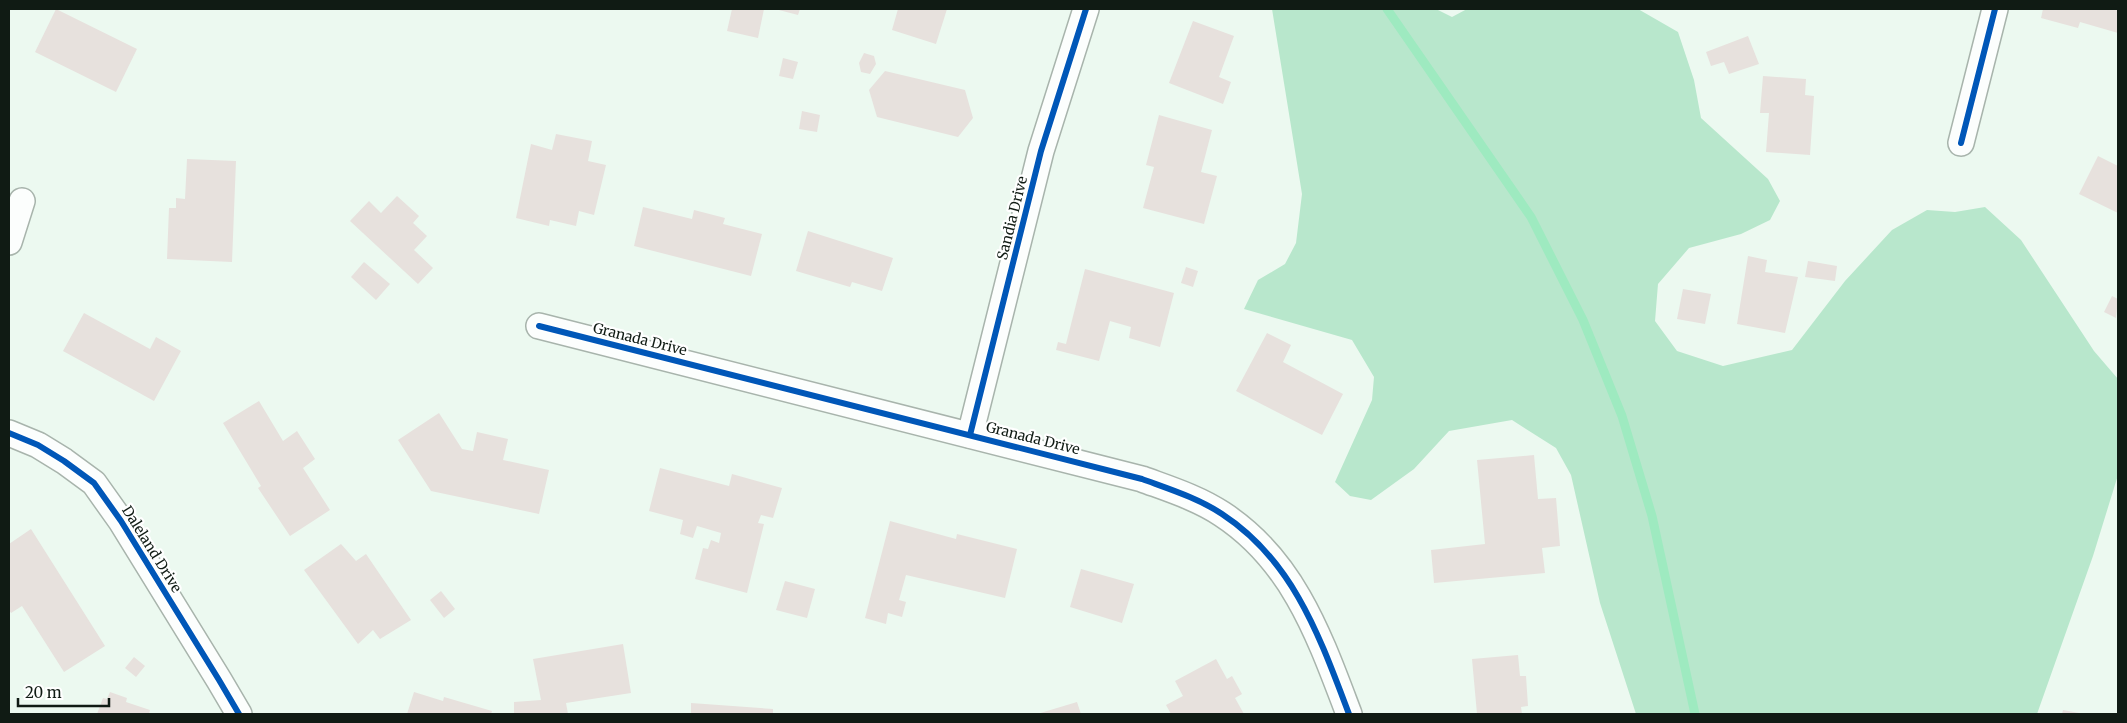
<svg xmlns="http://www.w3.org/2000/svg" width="2127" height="723" font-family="Merriweather,serif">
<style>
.green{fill:#b8e7cc}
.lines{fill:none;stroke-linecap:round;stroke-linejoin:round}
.stream{stroke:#9eeac0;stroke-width:9}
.building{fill:#e7e1dd}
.minor-casing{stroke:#a8b4ac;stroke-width:28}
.minor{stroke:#fcfefd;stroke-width:25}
.cycleway-casing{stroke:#fff;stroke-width:9}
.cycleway{stroke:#0057b8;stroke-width:6}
.labels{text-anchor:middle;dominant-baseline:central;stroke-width:4.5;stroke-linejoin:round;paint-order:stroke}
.street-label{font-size:14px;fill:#101b14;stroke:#fff}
</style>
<rect width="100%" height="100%" fill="#ecf9f0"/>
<!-- green -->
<path class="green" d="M1272 9H1436L1452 17 1467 9H1638L1678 32 1694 80 1701 118 1768 179 1780 201 1770 220 1741 234 1689 248 1658 284 1655 321 1677 351 1723 366 1792 350 1845 281 1892 230 1927 210 1955 212 1985 207 2021 240 2094 351 2118 379V475L2093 556 2037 714H1636L1600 603 1571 475 1556 448 1512 420 1449 431 1414 469 1371 500 1350 496 1335 482 1372 400 1374 377 1352 340 1244 309 1258 280 1285 264 1296 243 1302 194Z"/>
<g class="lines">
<!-- stream -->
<path class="stream" d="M1387 9 1531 217 1583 320 1622 416 1652 516 1695 714"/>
</g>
<!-- building -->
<g class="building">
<path d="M56 9 137 49 116 92 35 52Z"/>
<path d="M732 9H764L758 38 727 31Z"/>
<path d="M775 9H800L798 15Z"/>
<path d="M898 9H947L936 44 892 30Z"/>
<path d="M2043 9H2118V33L2080 22 2078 28 2041 18Z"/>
<path d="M1193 21 1234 36 1219 77 1231 82 1223 104 1169 83Z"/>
<path d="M1748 36 1759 64 1729 74 1724 62 1711 66 1706 52Z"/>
<path d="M864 53 874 56 876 64 870 74 861 72 859 63Z"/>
<path d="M783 58 798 62 793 79 779 76Z"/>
<path d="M885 71 965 90 973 118 958 137 877 117 869 90Z"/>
<path d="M1763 76 1806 79 1805 95 1814 96 1810 155 1766 152 1769 113H1760Z"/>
<path d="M802 111 820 115 817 132 799 129Z"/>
<path d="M1159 115 1212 130 1201 172 1217 176 1204 224 1143 208 1154 167 1146 165Z"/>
<path d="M556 134 592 141 588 161 606 165 594 215 579 211 576 226 550 220 549 226 516 218 531 144 552 150Z"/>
<path d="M2098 156 2118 166V213L2079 194Z"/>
<path d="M187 159 236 161 232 262 167 259 169 208H176V198L185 199Z"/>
<path d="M397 196 419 216 413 223 427 236 414 250 433 268 418 284 350 221 369 201 381 213Z"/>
<path d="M643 207 692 219 694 210 725 218 723 224 762 234 751 276 634 246Z"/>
<path d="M808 231 893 258 882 291 852 282 850 287 796 271Z"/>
<path d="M1748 256 1767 260 1765 272 1798 277 1785 333 1737 324Z"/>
<path d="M1808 261 1837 266 1835 281 1805 277Z"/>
<path d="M364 262 390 284 376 300 351 277Z"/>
<path d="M1186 267 1198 271 1193 287 1181 283Z"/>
<path d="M1085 269 1174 293 1160 347 1129 338 1131 327 1110 321 1099 361 1056 350 1058 342 1066 344Z"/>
<path d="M1683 289 1711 294 1705 324 1677 319Z"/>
<path d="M2112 296 2118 299 2116 318 2104 312Z"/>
<path d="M84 313 150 349 156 337 181 351 154 401 63 351Z"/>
<path d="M1267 333 1291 345 1283 362 1343 394 1322 435 1236 391Z"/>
<path d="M259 401 283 441 297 431 315 459 303 468 330 510 290 536 258 488 261 486 223 423Z"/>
<path d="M439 413 462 449 473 451 477 432 508 439 503 460 549 470 539 514 431 491 398 440Z"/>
<path d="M1534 455 1538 499 1556 498 1560 546 1542 548 1545 573 1434 583 1431 550 1485 544 1477 460Z"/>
<path d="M660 468 729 486 732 474 782 488 773 518 761 515 758 523 764 524 747 593 695 579 703 548 708 549 711 540 719 543 721 533 697 526 693 538 680 534 683 520 649 511Z"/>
<path d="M890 521 956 539 957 534 1017 549 1005 598 906 575 899 600 906 602 902 617 888 613 886 624 865 618Z"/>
<path d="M31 529 105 646 64 672 22 606 11 613 9 610V544Z"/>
<path d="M341 544 356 561 366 554 411 620 380 639 373 630 358 644 304 570Z"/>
<path d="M1081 569 1134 584 1122 623 1070 607Z"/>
<path d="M785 581 815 589 807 618 776 610Z"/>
<path d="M441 591 455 609 444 618 430 600Z"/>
<path d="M623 644 631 693 566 703 568 714H514V702L541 700 533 659Z"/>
<path d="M1518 655 1520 676H1526L1528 706 1521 707 1522 714H1477L1472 659Z"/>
<path d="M134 657 145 666 136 677 125 668Z"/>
<path d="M1216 659 1227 679 1232 676 1242 694 1235 698 1244 714H1171L1166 705 1183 696 1175 681Z"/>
<path d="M110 692 127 698 126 702 150 710 149 714H97L103 698 107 699Z"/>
<path d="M414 692 443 701 444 697 492 711 491 714H407Z"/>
<path d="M1077 702 1081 714H1037Z"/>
<path d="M691 703 773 709V714H691Z"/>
<path d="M2063 710 2079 713V714H2062Z"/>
</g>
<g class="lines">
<!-- minor casing -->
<g class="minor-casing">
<g id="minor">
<path d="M1961 143 1995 9"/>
<path d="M9 242 22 201"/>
<path d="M539 326 1142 479C1169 489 1198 498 1222 514 1294 561 1320 638 1349 714"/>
<path d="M9 433 38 445 64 461 94 483 121 521 219 680 239 714"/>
<path d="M970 435 1041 151 1086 9"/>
</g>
</g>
<!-- minor -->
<use href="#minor" class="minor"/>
<!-- cycleway casing -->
<g class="cycleway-casing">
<g id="cycleway">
<path d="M1961 143 1995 9"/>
<path d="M539 326 1142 479C1169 489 1198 498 1222 514 1294 561 1320 638 1349 714"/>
<path d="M9 433 38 445 64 461 94 483 121 521 219 680 239 714"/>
<path d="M970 435 1041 151 1086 9"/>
</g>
</g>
<!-- cycleway -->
<use href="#cycleway" class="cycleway"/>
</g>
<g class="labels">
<!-- street labels -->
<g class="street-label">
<text transform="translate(1012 218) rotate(-76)">Sandia Drive</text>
<text transform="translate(640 339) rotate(14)">Granada Drive</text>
<text transform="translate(1033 438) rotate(14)">Granada Drive</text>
<text transform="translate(152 549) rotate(58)">Daleland Drive</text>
</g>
</g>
<!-- border -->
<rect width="2127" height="723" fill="none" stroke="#101b14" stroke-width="20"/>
<!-- scale -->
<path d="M18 698v8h91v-8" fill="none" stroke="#101b14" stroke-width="2.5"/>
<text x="25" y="698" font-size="15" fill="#101b14" stroke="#ffffff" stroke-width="4" paint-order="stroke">20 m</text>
</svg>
